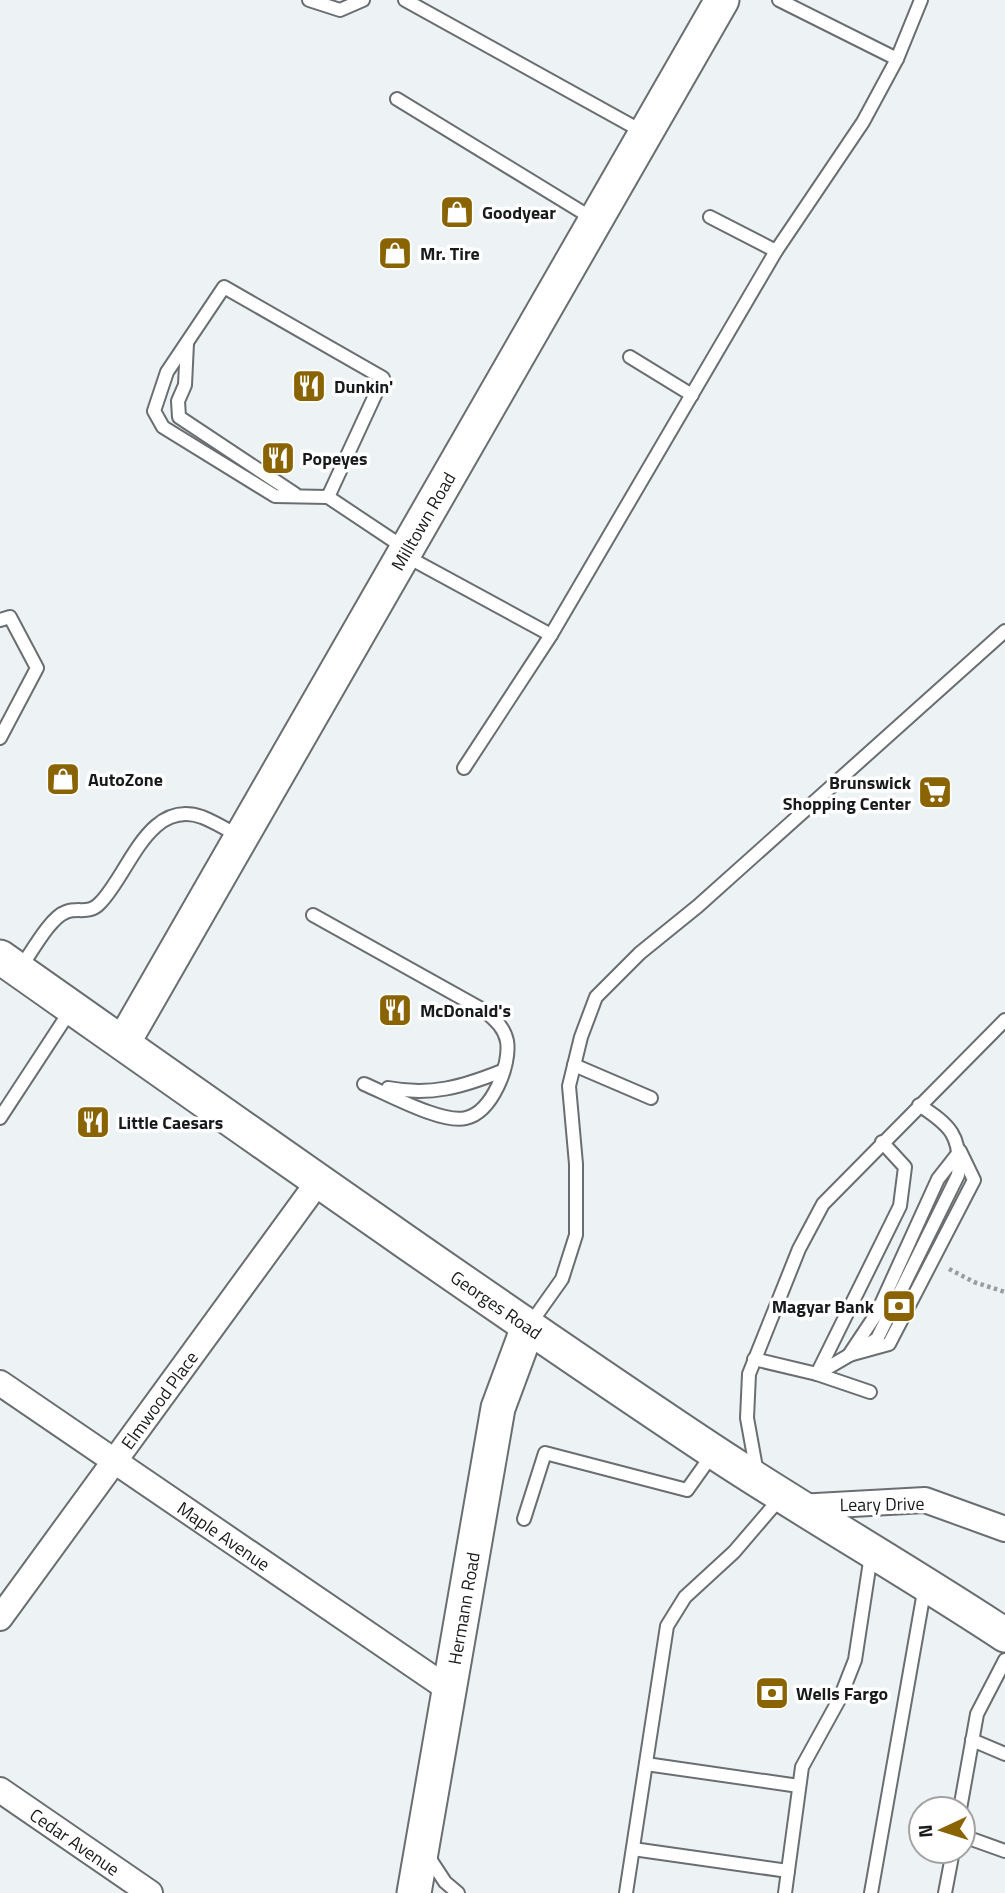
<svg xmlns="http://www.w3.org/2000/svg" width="1005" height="1893" font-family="'Titillium Web',sans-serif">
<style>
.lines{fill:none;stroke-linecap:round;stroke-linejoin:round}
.lane-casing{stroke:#6a6e70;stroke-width:16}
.street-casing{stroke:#6a6e70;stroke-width:28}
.secondary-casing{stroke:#6a6e70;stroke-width:37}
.path{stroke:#999d9e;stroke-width:4.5;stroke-dasharray:3.5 3.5;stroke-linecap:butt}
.lane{stroke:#fff;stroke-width:12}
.street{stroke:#fff;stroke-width:24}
.secondary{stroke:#fff;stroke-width:33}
.labels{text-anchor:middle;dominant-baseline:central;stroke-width:7;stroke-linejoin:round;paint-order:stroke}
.poi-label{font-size:18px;font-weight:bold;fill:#181a1b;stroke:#fff;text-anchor:start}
.street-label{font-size:18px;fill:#181a1b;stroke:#fff}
</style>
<rect width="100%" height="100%" fill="#edf3f4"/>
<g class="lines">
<!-- lane casing -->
<g class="lane-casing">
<g id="lane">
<path d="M309 0 340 10 363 0"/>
<path d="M405 0 645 133"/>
<path d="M779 0 897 59"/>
<path d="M397 99 595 220"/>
<path d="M710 217 776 251"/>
<path d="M187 343 185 385 178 401 179 417 295 494"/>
<path d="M630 357 692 395"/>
<path d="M328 497 383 378 224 287 167 372 154 411 163 427 275 496 328 497 406 549"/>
<path d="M404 555 551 635"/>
<path d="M0 620 10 617 37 668 0 738"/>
<path d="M464 768 551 635 776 251 863 122 897 59 921 0"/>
<path d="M313 915 485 1011C495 1020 504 1027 507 1041 511 1065 492 1112 466 1118 442 1124 388 1094 364 1084"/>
<path d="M19 970C30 955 50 917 66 912 79 907 89 915 100 903 129 874 148 798 202 817 215 822 228 830 240 837"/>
<path d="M574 1065 651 1098"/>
<path d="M388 1088C431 1096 462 1087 502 1071"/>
<path d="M0 1118 72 1008"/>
<path d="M960 1151 974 1180 889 1344 849 1355 877 1313 938 1179Z"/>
<path d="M528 1327 562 1279 576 1235V1164L569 1086 581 1037 596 997 640 953 698 906 1005 631"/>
<path d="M754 1359 817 1374 900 1206 905 1167 882 1142"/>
<path d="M817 1374 877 1339 958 1175C962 1136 950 1125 919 1105"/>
<path d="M817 1374 870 1392"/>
<path d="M757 1473 747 1418 749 1374 799 1249 823 1204 1005 1020"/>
<path d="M524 1519 545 1453 687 1490 714 1452"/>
<path d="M972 1740 1005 1754"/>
<path d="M646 1764 799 1786"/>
<path d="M960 1809 977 1714 1005 1660"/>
<path d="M963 1836 1005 1851"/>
<path d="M633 1849 788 1871"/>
<path d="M428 1856 445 1882 458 1893"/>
<path d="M626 1893 667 1626 685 1597 734 1552 782 1496"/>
<path d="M785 1893 802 1767 840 1698 855 1660 871 1555"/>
<path d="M871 1893 925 1586"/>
<path d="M945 1893 953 1851"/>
</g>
</g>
<!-- street casing -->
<g class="street-casing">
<g id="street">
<path id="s1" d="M0 1383 447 1688"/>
<path d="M798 1507 925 1500 1005 1529"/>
<path id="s2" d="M0 1618 318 1182"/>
<path id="s3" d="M0 1790 150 1893"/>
</g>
</g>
<!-- secondary casing -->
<g class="secondary-casing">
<g id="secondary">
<path id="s4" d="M0 957C236 1123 471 1290 711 1450 808 1514 908 1571 1005 1635"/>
<path id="s5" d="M123 1043 722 0"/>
<path id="s6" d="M414 1893 498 1408 528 1327"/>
</g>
</g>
<!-- path -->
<path class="path" d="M949 1269 974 1282 1005 1292"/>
<!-- lane -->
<use href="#lane" class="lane"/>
<!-- street -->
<use href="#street" class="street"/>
<!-- secondary -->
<use href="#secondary" class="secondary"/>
</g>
<!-- icons -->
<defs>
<g id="shop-square" transform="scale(1.75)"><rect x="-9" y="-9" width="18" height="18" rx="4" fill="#8a6302" stroke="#fff"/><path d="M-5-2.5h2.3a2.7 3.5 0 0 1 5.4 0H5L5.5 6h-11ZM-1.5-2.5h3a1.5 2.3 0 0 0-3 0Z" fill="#fff"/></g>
<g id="restaurant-square" transform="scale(1.75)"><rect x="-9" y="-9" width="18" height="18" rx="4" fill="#8a6302" stroke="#fff"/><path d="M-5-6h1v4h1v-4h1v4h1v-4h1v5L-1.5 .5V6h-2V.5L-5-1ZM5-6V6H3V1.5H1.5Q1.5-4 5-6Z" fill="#fff"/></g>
<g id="supermarket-square" transform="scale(1.75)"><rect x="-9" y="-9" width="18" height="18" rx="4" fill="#8a6302" stroke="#fff"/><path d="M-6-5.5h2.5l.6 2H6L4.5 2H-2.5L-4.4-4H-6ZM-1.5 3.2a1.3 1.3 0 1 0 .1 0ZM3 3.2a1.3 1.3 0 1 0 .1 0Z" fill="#fff"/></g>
<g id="bank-square" transform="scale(1.75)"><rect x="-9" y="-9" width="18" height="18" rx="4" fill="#8a6302" stroke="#fff"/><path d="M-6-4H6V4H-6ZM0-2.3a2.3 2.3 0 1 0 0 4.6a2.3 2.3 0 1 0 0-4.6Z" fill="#fff"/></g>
</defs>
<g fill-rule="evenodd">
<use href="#shop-square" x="457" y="212"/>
<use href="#shop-square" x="395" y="253"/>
<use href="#restaurant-square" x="309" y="386"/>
<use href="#restaurant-square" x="278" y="458"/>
<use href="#shop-square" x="63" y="779"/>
<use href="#supermarket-square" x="935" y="792"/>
<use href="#restaurant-square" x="395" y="1010"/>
<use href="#restaurant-square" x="93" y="1122"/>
<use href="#bank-square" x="899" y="1306"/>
<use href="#bank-square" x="772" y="1693"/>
</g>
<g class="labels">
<!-- poi labels -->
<g class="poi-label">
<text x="482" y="212">Goodyear</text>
<text x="420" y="253">Mr. Tire</text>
<text x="334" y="386">Dunkin'</text>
<text x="302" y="458">Popeyes</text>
<text x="88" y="779">AutoZone</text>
<text x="911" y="782" text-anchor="end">Brunswick<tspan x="911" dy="21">Shopping Center</tspan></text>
<text x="420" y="1010">McDonald's</text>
<text x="118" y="1122">Little Caesars</text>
<text x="874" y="1306" text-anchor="end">Magyar Bank</text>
<text x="796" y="1693">Wells Fargo</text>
</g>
<!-- street labels -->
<g class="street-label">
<text stroke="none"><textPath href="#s5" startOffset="602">Milltown Road</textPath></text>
<text stroke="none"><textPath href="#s4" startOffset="606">Georges Road</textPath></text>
<text stroke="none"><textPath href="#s2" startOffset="270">Elmwood Place</textPath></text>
<text transform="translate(882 1504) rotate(-1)">Leary Drive</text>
<text stroke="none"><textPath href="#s1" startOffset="271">Maple Avenue</textPath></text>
<text stroke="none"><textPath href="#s6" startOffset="289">Hermann Road</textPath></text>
<text stroke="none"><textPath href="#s3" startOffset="91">Cedar Avenue</textPath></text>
</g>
</g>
<!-- north arrow -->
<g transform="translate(942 1830) rotate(266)"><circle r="33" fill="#ffffff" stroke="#a3a3a4" stroke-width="2"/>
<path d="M0-5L12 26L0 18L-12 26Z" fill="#8a6302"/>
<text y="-10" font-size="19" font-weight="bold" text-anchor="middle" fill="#181a1b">N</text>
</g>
</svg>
